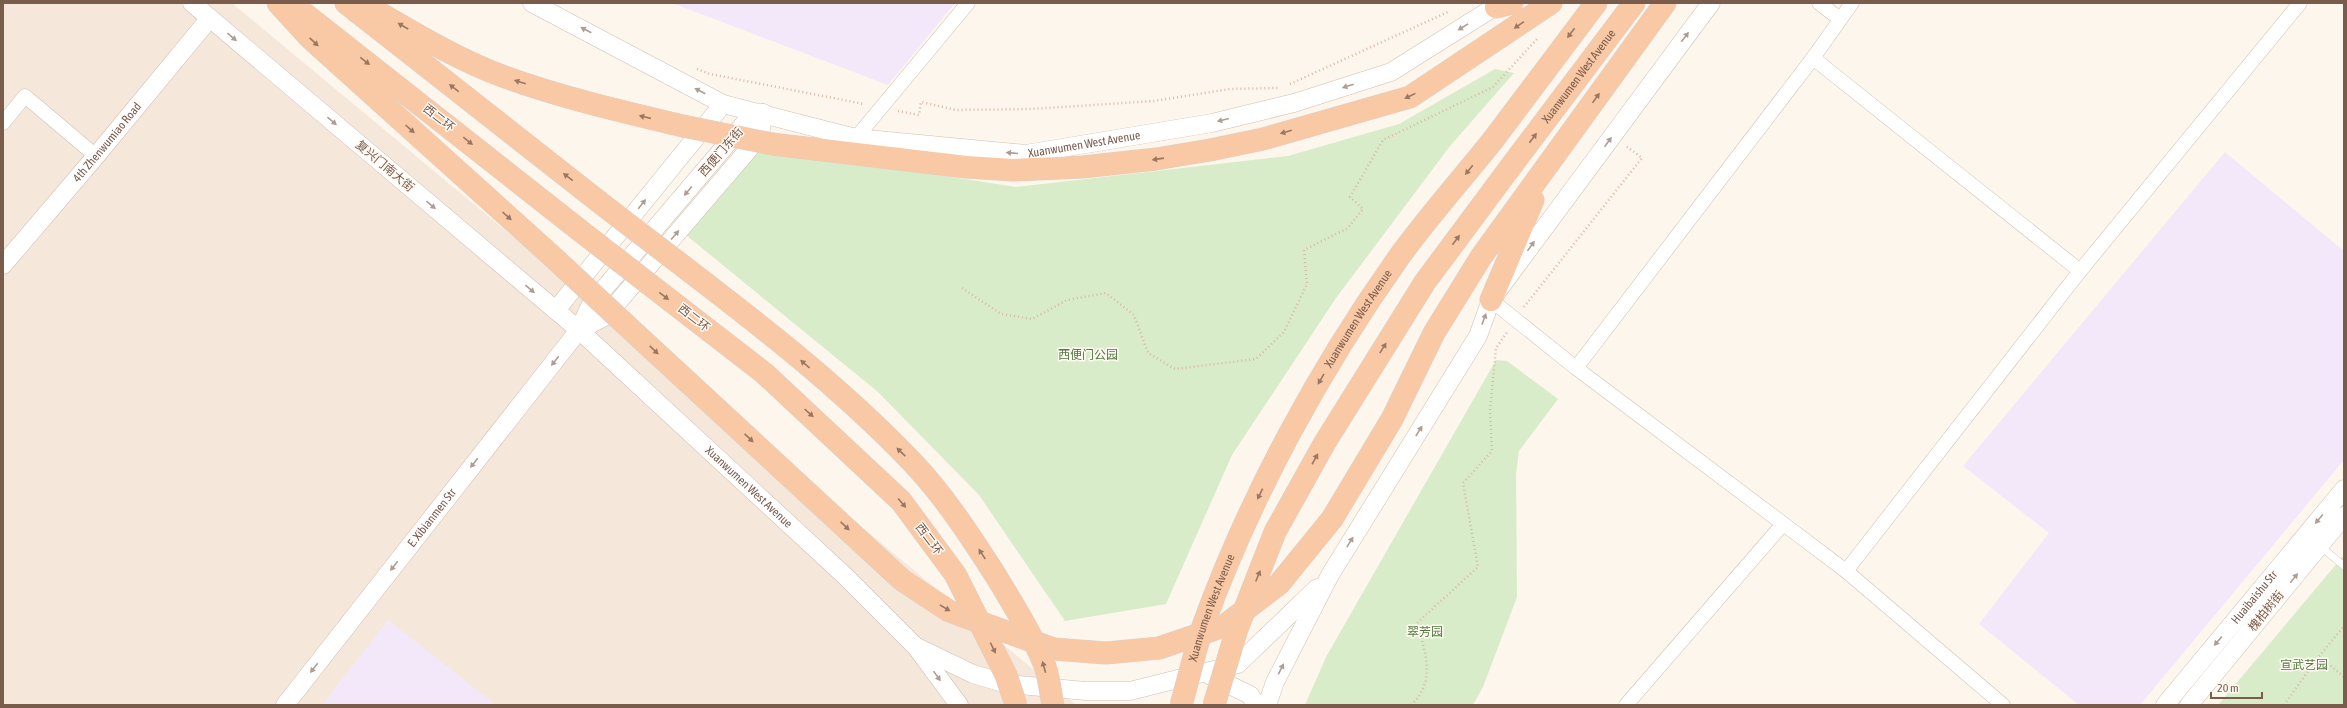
<svg xmlns="http://www.w3.org/2000/svg" width="2347" height="708" font-family="'Asap Condensed','Noto Sans SC',sans-serif">
<style>
.residential{fill:#f5e8da}
.education{fill:#f3e8fa}
.green{fill:#d8ecc9}
.lines{fill:none;stroke-linecap:round;stroke-linejoin:round}
.service-casing{stroke:#d1beb0;stroke-width:8}
.minor-casing{stroke:#d1beb0;stroke-width:15}
.tertiary-casing{stroke:#d1beb0;stroke-width:19}
.trunk-casing{stroke:#dad1cd;stroke-width:23}
.path{stroke:#d9b8a5;stroke-width:2.5;stroke-dasharray:1 3;stroke-linecap:butt}
.service{stroke:#fff;stroke-width:7}
.minor{stroke:#fff;stroke-width:14}
.tertiary{stroke:#fff;stroke-width:18}
.trunk{stroke:#f9c8a4;stroke-width:22}
.trunk-bridge-casing{stroke:#dad1cd;stroke-width:23;stroke-linecap:butt}
.trunk-bridge{stroke:#f9c8a4;stroke-width:22}
.oneway{fill:#9a7763}
.oneway2{fill:#af9d94}
.labels{text-anchor:middle;dominant-baseline:central;stroke-width:3;stroke-linejoin:round;paint-order:stroke}
.street-label{font-size:12px;fill:#7a5c4d;stroke:#fffaf3}
.park-label{font-size:12px;fill:#537a41;stroke:#fffaf3}
</style>
<rect width="100%" height="100%" fill="#fdf6ec"/>
<!-- residential -->
<path class="residential" d="M3 3H232L1076 705H3Z"/>
<!-- education -->
<g class="education">
<path d="M672 3H955L888 85Z"/>
<path d="M2225 152 2344 251V460L2140 705H2079L1979 624 2049 533 1963 466Z"/>
<path d="M388 620 496 705H322Z"/>
</g>
<!-- green -->
<g class="green">
<path d="M1495 69 1514 73 1450 146 1336 298 1232 455 1166 604 1065 621 979 495 878 392 686 235 761 147 1016 187 1288 156 1399 124Z"/>
<path d="M1496 360 1507 361 1558 399 1519 451 1516 474 1517 597 1483 687 1473 705H1305L1326 657Z"/>
<path d="M2344 555V705H2218Z"/>
</g>
<g class="lines">
<!-- service casing -->
<g class="service-casing">
<path id="service" d="M2320 546 2344 566"/>
</g>
<!-- minor casing -->
<g class="minor-casing">
<g id="minor">
<path d="M1819 3 1840 19"/>
<path d="M1813 58 2080 271"/>
<path d="M3 123 25 96 96 156"/>
<path d="M856 138 968 3"/>
<path d="M1491 300 1576 368 1846 571 2003 705"/>
<path d="M1576 368 1813 58 1852 3"/>
<path d="M1846 571 2080 271 2300 3"/>
<path d="M1626 705 1783 524"/>
</g>
</g>
<!-- tertiary casing -->
<g class="tertiary-casing">
<g id="tertiary">
<path id="s1" d="M192 3 579 330 845 576 916 647 959 705"/>
<path id="s2" d="M532 3 723 104 856 138 1026 154 1212 123 1294 103 1391 72 1501 3"/>
<path id="s3" d="M3 265 96 156 210 18"/>
<path d="M556 310 723 104"/>
<path d="M579 330 606 316 760 136 763 113"/>
<path d="M919 648 973 674 1007 684 1086 691H1130L1238 664 1317 588"/>
<path d="M1209 675 1250 695 1256 705"/>
<path id="s4" d="M285 705 579 330 591 304 743 125 763 113"/>
<path d="M1267 705 1275 682 1330 575 1478 336 1491 300 1711 3"/>
<path id="s5" d="M2165 705 2344 489"/>
<path d="M2189 705 2344 516"/>
</g>
</g>
<!-- trunk casing -->
<g class="trunk-casing">
<g id="trunk">
<path d="M278 3 310 38 554 258"/>
<path d="M346 3 598 201"/>
<path d="M362 3C408 29 455 59 505 77 563 98 624 112 683 126"/>
<path d="M296 7 578 229"/>
<path d="M1496 7 1512 3"/>
<path d="M1493 140 1596 3"/>
<path d="M772 144 966 167 1013 170 1083 167 1156 159 1210 150 1263 139 1410 97 1551 3"/>
<path id="s6" d="M1509 169 1634 3"/>
<path d="M1491 300 1533 200"/>
<path d="M625 324 902 580 949 611 1054 649 1106 653 1159 648 1224 626 1279 584 1332 519 1392 419 1434 333 1481 257 1665 3"/>
</g>
</g>
<!-- path -->
<g class="path">
<path d="M697 69 710 74 864 104"/>
<path d="M1290 84 1450 11"/>
<path d="M898 111 919 115 921 102 956 110 1031 109 1154 101 1230 89 1278 88"/>
<path d="M962 288 1001 314 1032 319 1067 300 1106 293 1134 315 1148 353 1175 369 1256 359 1284 332 1307 284 1304 250 1348 228 1363 209 1350 197 1383 140 1493 87 1537 39"/>
<path d="M1524 307 1642 158 1626 146"/>
<path d="M2316 660 2329 664 2344 677"/>
<path d="M1411 705C1437 681 1425 652 1417 623L1478 567 1463 483 1492 451 1490 411 1496 348 1508 331"/>
<path d="M2284 705 2316 660 2344 626"/>
</g>
<!-- service -->
<use href="#service" class="service"/>
<!-- minor -->
<use href="#minor" class="minor"/>
<!-- tertiary -->
<use href="#tertiary" class="tertiary"/>
<!-- trunk -->
<use href="#trunk" class="trunk"/>
<!-- trunk-bridge casing -->
<g class="trunk-bridge-casing">
<g id="trunk-bridge">
<path d="M683 126 772 144"/>
<path d="M598 201C706 285 820 365 914 464 945 497 971 537 996 576 1012 603 1031 632 1043 661 1049 674 1050 691 1053 705"/>
<path d="M578 229 764 373 901 501 955 574 1006 675 1016 705"/>
<path d="M554 258 625 324"/>
<path id="s7" d="M1181 705C1189 678 1195 649 1204 623 1251 495 1320 368 1399 257 1428 217 1462 179 1493 140"/>
<path d="M1214 705 1237 629 1275 532 1324 444 1425 282 1509 169"/>
</g>
</g>
<!-- trunk-bridge -->
<use href="#trunk-bridge" class="trunk-bridge"/>
</g>
<!-- one-way arrows -->
<defs><path id="oneway-solid" d="M-6-.8H1V-3.2L6.5 0L1 3.2V.8H-6Z"/></defs>
<g class="oneway">
<use href="#oneway-solid" transform="translate(1519 25) rotate(146)"/>
<use href="#oneway-solid" transform="translate(403 26) rotate(-150)"/>
<use href="#oneway-solid" transform="translate(1571 33) rotate(127)"/>
<use href="#oneway-solid" transform="translate(314 42) rotate(43)"/>
<use href="#oneway-solid" transform="translate(365 61) rotate(38)"/>
<use href="#oneway-solid" transform="translate(520 82) rotate(-163)"/>
<use href="#oneway-solid" transform="translate(454 88) rotate(-142)"/>
<use href="#oneway-solid" transform="translate(1410 96) rotate(154)"/>
<use href="#oneway-solid" transform="translate(1596 98) rotate(-54)"/>
<use href="#oneway-solid" transform="translate(645 117) rotate(-167)"/>
<use href="#oneway-solid" transform="translate(410 129) rotate(42)"/>
<use href="#oneway-solid" transform="translate(1286 132) rotate(164)"/>
<use href="#oneway-solid" transform="translate(1533 138) rotate(-53)"/>
<use href="#oneway-solid" transform="translate(468 141) rotate(39)"/>
<use href="#oneway-solid" transform="translate(1158 159) rotate(172)"/>
<use href="#oneway-solid" transform="translate(1469 170) rotate(129)"/>
<use href="#oneway-solid" transform="translate(568 177) rotate(-142)"/>
<use href="#oneway-solid" transform="translate(507 216) rotate(42)"/>
<use href="#oneway-solid" transform="translate(1456 240) rotate(-53)"/>
<use href="#oneway-solid" transform="translate(664 296) rotate(38)"/>
<use href="#oneway-solid" transform="translate(1383 348) rotate(-58)"/>
<use href="#oneway-solid" transform="translate(654 350) rotate(43)"/>
<use href="#oneway-solid" transform="translate(805 364) rotate(-139)"/>
<use href="#oneway-solid" transform="translate(1321 379) rotate(120)"/>
<use href="#oneway-solid" transform="translate(809 413) rotate(42)"/>
<use href="#oneway-solid" transform="translate(749 438) rotate(43)"/>
<use href="#oneway-solid" transform="translate(901 452) rotate(-136)"/>
<use href="#oneway-solid" transform="translate(1315 459) rotate(-61)"/>
<use href="#oneway-solid" transform="translate(1260 494) rotate(116)"/>
<use href="#oneway-solid" transform="translate(902 503) rotate(50)"/>
<use href="#oneway-solid" transform="translate(845 526) rotate(43)"/>
<use href="#oneway-solid" transform="translate(982 554) rotate(-123)"/>
<use href="#oneway-solid" transform="translate(1258 576) rotate(-68)"/>
<use href="#oneway-solid" transform="translate(945 608) rotate(31)"/>
<use href="#oneway-solid" transform="translate(993 648) rotate(64)"/>
<use href="#oneway-solid" transform="translate(1044 667) rotate(-105)"/>
</g>
<g class="oneway2">
<use href="#oneway-solid" transform="translate(1463 27) rotate(148)"/>
<use href="#oneway-solid" transform="translate(586 30) rotate(-153)"/>
<use href="#oneway-solid" transform="translate(232 37) rotate(40)"/>
<use href="#oneway-solid" transform="translate(1685 37) rotate(-53)"/>
<use href="#oneway-solid" transform="translate(1348 86) rotate(162)"/>
<use href="#oneway-solid" transform="translate(700 91) rotate(-152)"/>
<use href="#oneway-solid" transform="translate(1223 120) rotate(166)"/>
<use href="#oneway-solid" transform="translate(332 121) rotate(40)"/>
<use href="#oneway-solid" transform="translate(1608 142) rotate(-54)"/>
<use href="#oneway-solid" transform="translate(1012 153) rotate(-175)"/>
<use href="#oneway-solid" transform="translate(688 191) rotate(130)"/>
<use href="#oneway-solid" transform="translate(642 204) rotate(-51)"/>
<use href="#oneway-solid" transform="translate(431 205) rotate(40)"/>
<use href="#oneway-solid" transform="translate(675 235) rotate(-49)"/>
<use href="#oneway-solid" transform="translate(1531 246) rotate(-54)"/>
<use href="#oneway-solid" transform="translate(530 289) rotate(40)"/>
<use href="#oneway-solid" transform="translate(1484 319) rotate(-70)"/>
<use href="#oneway-solid" transform="translate(555 361) rotate(128)"/>
<use href="#oneway-solid" transform="translate(1419 431) rotate(-58)"/>
<use href="#oneway-solid" transform="translate(474 463) rotate(128)"/>
<use href="#oneway-solid" transform="translate(2319 519) rotate(130)"/>
<use href="#oneway-solid" transform="translate(1350 542) rotate(-58)"/>
<use href="#oneway-solid" transform="translate(394 566) rotate(128)"/>
<use href="#oneway-solid" transform="translate(2294 578) rotate(-51)"/>
<use href="#oneway-solid" transform="translate(2218 641) rotate(130)"/>
<use href="#oneway-solid" transform="translate(314 668) rotate(128)"/>
<use href="#oneway-solid" transform="translate(1281 669) rotate(-63)"/>
<use href="#oneway-solid" transform="translate(937 676) rotate(54)"/>
</g>
<g class="labels">
<!-- street labels -->
<g class="street-label">
<text stroke="none"><textPath href="#s6" startOffset="116">Xuanwumen West Avenue</textPath></text>
<text transform="translate(439 118) rotate(38)">西二环</text>
<text stroke="none"><textPath href="#s3" startOffset="161">4th Zhenwumiao Road</textPath></text>
<text stroke="none"><textPath href="#s2" startOffset="583">Xuanwumen West Avenue</textPath></text>
<text transform="translate(721 152) rotate(-49)">西便门东街</text>
<text transform="translate(385 166) rotate(40)">复兴门南大街</text>
<text transform="translate(694 318) rotate(38)">西二环</text>
<text stroke="none"><textPath href="#s7" startOffset="427">Xuanwumen West Avenue</textPath></text>
<text stroke="none"><textPath href="#s1" startOffset="738">Xuanwumen West Avenue</textPath></text>
<text stroke="none"><textPath href="#s4" startOffset="238">E. Xibianmen Str</textPath></text>
<text transform="translate(929 539) rotate(53)">西二环</text>
<text stroke="none"><textPath href="#s5" startOffset="140">Huaibaishu Str</textPath></text>
<text stroke="none"><textPath href="#s7" startOffset="102">Xuanwumen West Avenue</textPath></text>
<text transform="translate(2266 611) rotate(-51)">槐柏树街</text>
</g>
<!-- park labels -->
<g class="park-label">
<text x="1088" y="355">西便门公园</text>
<text x="1425" y="632">翠芳园</text>
<text x="2304" y="665">宣武艺园</text>
</g>
</g>
<!-- border -->
<rect width="2347" height="708" fill="none" stroke="#7a5c4d" stroke-width="8"/>
<!-- scale -->
<path d="M2211 692v6h51v-6" fill="none" stroke="#7a5c4d" stroke-width="2"/>
<text x="2217" y="692" font-size="12" fill="#7a5c4d" stroke="#fffaf3" stroke-width="3" paint-order="stroke">20 m</text>
</svg>
